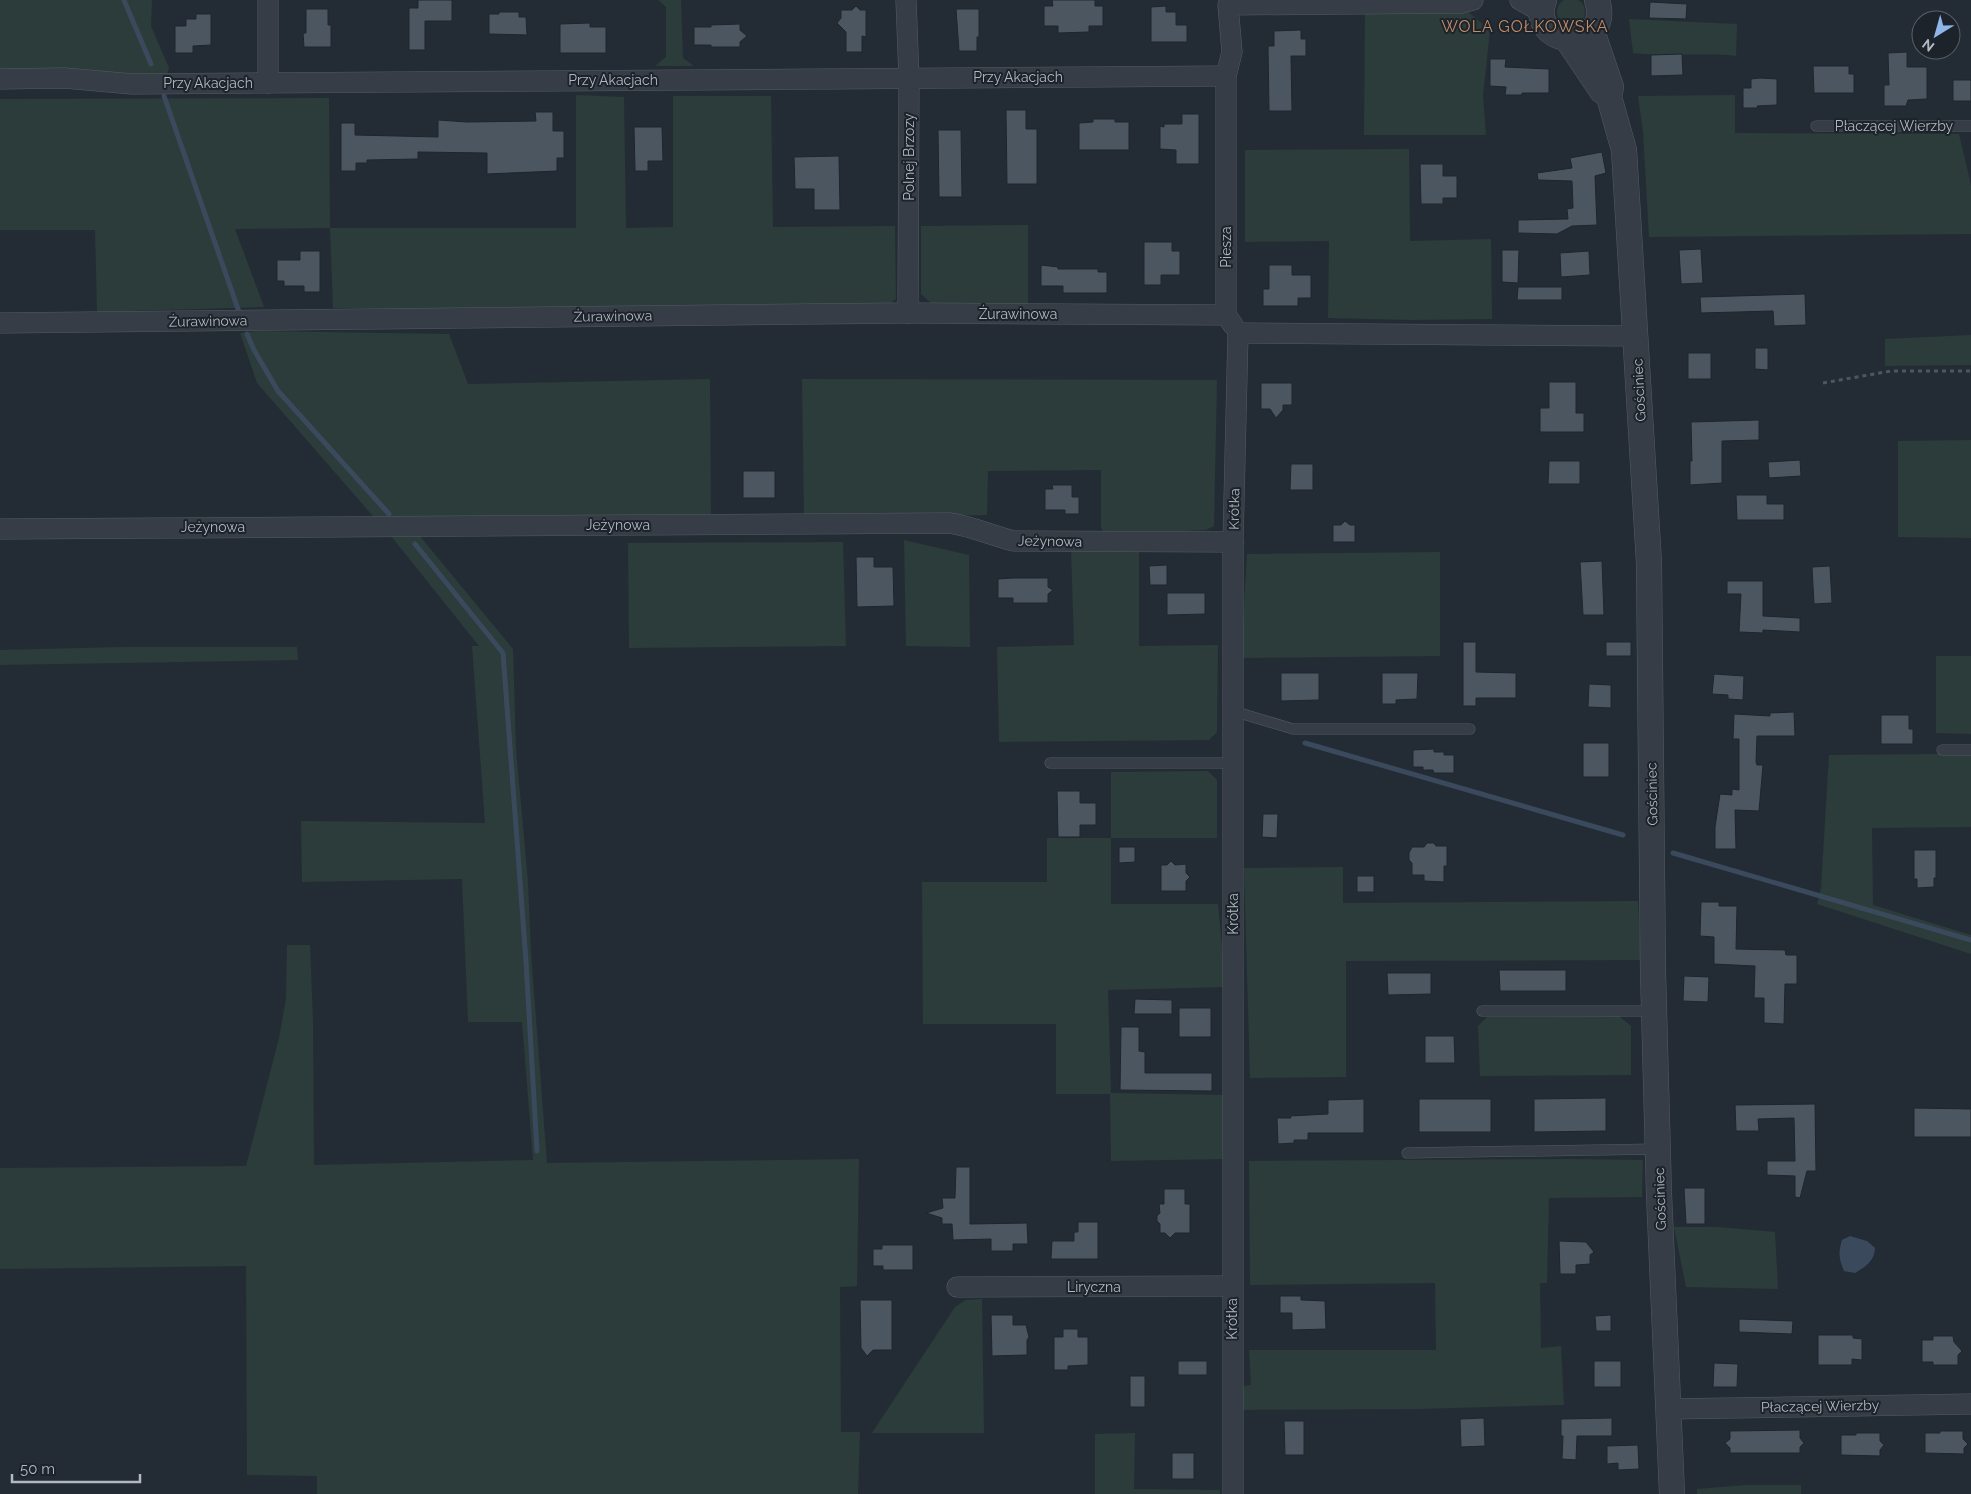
<svg xmlns="http://www.w3.org/2000/svg" width="1971" height="1494" font-family="Raleway,sans-serif">
<style>
.green{fill:#2b3c3b}
.water{fill:#3a4a5c}
.lines{fill:none;stroke-linecap:round;stroke-linejoin:round}
.stream{stroke:#3a4a5c;stroke-width:5}
.building{fill:#4c5660;stroke:#1e252c}
.service-casing{stroke:#545b63;stroke-width:11}
.minor-casing{stroke:#545b63;stroke-width:21}
.tertiary-casing{stroke:#545b63;stroke-width:26}
.path{stroke:#4a595a;stroke-width:3;stroke-dasharray:4 4;stroke-linecap:butt}
.service{stroke:#363d46;stroke-width:10}
.minor{stroke:#363d46;stroke-width:20}
.tertiary{stroke:#363d46;stroke-width:25}
.labels{text-anchor:middle;dominant-baseline:central;stroke-width:4;stroke-linejoin:round;paint-order:stroke}
.street-label{font-size:14px;fill:#b1b8c2;stroke:#1c232a}
.quarter-label{font-size:16px;letter-spacing:1px;fill:#c48d6a;stroke:#1c232a}
</style>
<rect width="100%" height="100%" fill="#232c35"/>
<!-- green -->
<g class="green">
<circle cx="1571" cy="12" r="14"/>
<path d="M0 0H152L151 26 169 68 167 76 0 72Z"/>
<path d="M658 0H681L683 58 694 66H655L666 57V7Z"/>
<path d="M1365 11H1467L1490 30 1483 96 1486 135H1364Z"/>
<path d="M1629 19 1737 24 1736 56C1702 52 1667 57 1633 53Z"/>
<path d="M576 95 624 97 626 228 673 227V96H771L773 227 895 226 896 299 887 306 493 309 333 308 330 228 235 229 264 307 97 312 95 230H0V99L329 98 330 228H576Z"/>
<path d="M1735 95V133L1959 134 1971 185V234L1649 237 1643 132 1638 96Z"/>
<path d="M1409 149 1410 241 1491 239 1492 319 1411 320 1328 318 1329 241 1245 242V150Z"/>
<path d="M1028 225V305H933L921 294V226Z"/>
<path d="M258 331 449 334 468 384 710 379 711 518 379 523 257 383 240 333Z"/>
<path d="M1971 335V365L1885 366V339Z"/>
<path d="M802 379 1217 380 1214 526 1206 530 1105 535 1101 528V470L988 471 987 515 804 518Z"/>
<path d="M1971 440V538L1898 537V441Z"/>
<path d="M419 535 513 649 516 749 528 882 531 953 547 1163 859 1159 857 1286 840 1287 841 1432H860L858 1494H317V1476L247 1475 246 1266 0 1269V1168L246 1166 279 1038 286 999 287 945H310L313 1021 314 1165 533 1160 522 1022H468L462 879 302 882 301 821 485 823 472 646H479L391 536Z"/>
<path d="M904 540 969 555 970 647 906 646Z"/>
<path d="M843 542 846 646 629 648 628 543Z"/>
<path d="M1071 549H1139V646L1218 645 1217 732 1209 740 999 742 997 647 1074 645Z"/>
<path d="M1440 552V656L1241 658 1247 554Z"/>
<path d="M123 647H297L298 660 0 665V650Z"/>
<path d="M1936 656H1971V734L1936 733Z"/>
<path d="M1937 754 1971 755V827L1872 828 1873 905 1971 935V954L1817 904 1821 888 1829 755Z"/>
<path d="M1208 771 1217 780V838H1111V904H1218L1226 987 1108 990 1111 1093 1223 1095 1227 1159 1111 1161 1110 1094H1056V1024H923L922 882H1047V838H1111V772Z"/>
<path d="M1343 867V903L1638 901 1641 960 1346 961V1077L1250 1078 1244 868Z"/>
<path d="M1619 1016 1631 1026V1075L1480 1076 1478 1026 1487 1017Z"/>
<path d="M1569 1159 1643 1160 1642 1197 1549 1198 1547 1283H1540L1541 1348 1561 1346 1564 1405 1417 1409 1240 1410 1242 1386 1251 1385 1249 1350H1436L1435 1283 1250 1285 1249 1161Z"/>
<path d="M1674 1227H1718L1775 1232 1778 1289 1686 1287Z"/>
<path d="M982 1299 984 1433H872L955 1307 966 1300Z"/>
<path d="M1135 1433 1134 1489 1220 1490V1494H1095V1434Z"/>
<path d="M1746 1485H1801V1494H1697V1489Z"/>
</g>
<!-- water -->
<path class="water" d="M1850 1236 1867 1241 1875 1248C1874 1262 1866 1266 1855 1273L1844 1271C1839 1259 1838 1253 1842 1240Z"/>
<g class="lines">
<!-- stream -->
<g class="stream">
<path d="M124 0 151 64"/>
<path d="M164 96 239 312"/>
<path d="M247 334 254 350 278 391 389 514"/>
<path d="M415 544 503 653 526 961 537 1151"/>
<path d="M1305 743 1623 835"/>
<path d="M1673 853 1971 940"/>
</g>
</g>
<!-- building -->
<g class="building">
<path d="M418 0H452V21H425V50H409V8H418Z"/>
<path d="M1052 0H1095V6H1103V26H1089V32L1058 33V26H1044V6H1053Z"/>
<path d="M1650 2 1687 4 1686 19 1649 18Z"/>
<path d="M856 6 860 10H866V37L862 36V52H846V32L837 23 841 18V10H852Z"/>
<path d="M1166 6V12H1176V25H1187V42H1151V7Z"/>
<path d="M306 9H328V25H331V47H304L303 33H306Z"/>
<path d="M956 9H979V37H977V51H959Z"/>
<path d="M499 12H519V17H526L527 35 489 34V14H499Z"/>
<path d="M196 14H211V45L193 46V53H175V26H186V19H196Z"/>
<path d="M590 23V27H606V53H560V24Z"/>
<path d="M740 24V30L747 36 740 42V47H711V45H694V27H711V25Z"/>
<path d="M1301 30V39H1306V56H1291L1292 111H1269L1268 46H1274V31Z"/>
<path d="M1907 52V67H1927V99L1908 100 1906 106H1884V85H1889L1888 53Z"/>
<path d="M1682 54 1683 75 1651 76V55Z"/>
<path d="M1490 59H1506L1505 67 1549 69V93H1522V95H1505L1506 87 1490 86Z"/>
<path d="M1813 66H1849V74H1854V93H1814Z"/>
<path d="M1760 78 1777 79V105L1757 106 1758 108H1743V88H1751V79Z"/>
<rect x="1953" y="80" width="18" height="21"/>
<path d="M1006 110H1026V129H1037V184H1007Z"/>
<path d="M535 112H553V131H564V158H557V171L487 174V153L418 152V159L367 160V163H356V171H341V123H355V135L438 137V120L467 122 536 121Z"/>
<path d="M1182 114H1199V164H1176V150L1160 149V126L1164 127V124H1182Z"/>
<path d="M1093 119H1115V122H1129V150H1079V123L1093 122Z"/>
<path d="M634 127H662L663 161H648V171H635Z"/>
<path d="M938 130H961L962 197H939Z"/>
<path d="M1602 152 1606 173 1595 176 1597 225 1572 226 1557 234 1518 233V220L1568 219 1567 209 1573 208 1572 181 1538 180 1537 173 1572 168 1570 158Z"/>
<path d="M839 156 840 210H814V189H795L794 157Z"/>
<path d="M1420 164H1443V176H1457V198H1443V204H1421Z"/>
<path d="M1144 242H1172V251H1180V275H1161V285H1144Z"/>
<path d="M1701 249 1703 283 1681 284 1679 250Z"/>
<path d="M1502 250H1519L1518 283 1502 282Z"/>
<path d="M300 251H320V292H304V286H284V281H277V260H300Z"/>
<path d="M1589 251 1590 275 1561 277 1560 253Z"/>
<path d="M1041 265 1058 267V269H1098V272H1107V293H1063V286H1041Z"/>
<path d="M1269 265H1292V275H1311V298H1298V306H1263V289H1269Z"/>
<path d="M1518 287H1562V300H1517Z"/>
<path d="M1805 294 1806 325 1774 326 1773 311 1701 313 1700 297Z"/>
<path d="M1755 348H1768V370L1755 369Z"/>
<rect x="1688" y="353" width="23" height="26"/>
<path d="M1549 382H1576V413H1584V432H1540V408H1549Z"/>
<path d="M1261 383H1292V405H1283V410L1276 418 1270 409H1261Z"/>
<path d="M1759 420V440L1722 441V483L1690 485V461H1692L1691 422Z"/>
<path d="M1800 460 1801 476 1769 478 1768 462Z"/>
<path d="M1549 461H1580V484H1548Z"/>
<path d="M1291 464H1313V490H1290Z"/>
<rect x="743" y="471" width="32" height="27"/>
<path d="M1052 485H1072V497H1079V514H1065V510H1045V489H1053Z"/>
<path d="M1736 495H1767V504H1784V520H1737Z"/>
<path d="M1345 521 1350 525H1355V542H1333V525H1341Z"/>
<path d="M856 557H874V567H893L894 606 857 607Z"/>
<path d="M1602 561 1604 615H1583L1580 562Z"/>
<path d="M1167 565V585H1150L1149 566Z"/>
<path d="M1830 566 1832 603 1814 604 1812 567Z"/>
<path d="M1013 578H1048V587L1053 590 1048 594V603H1013V598H998V579Z"/>
<path d="M1727 581H1763V616L1800 618V632L1763 630V633L1739 632 1741 594H1727Z"/>
<path d="M1167 593H1205V614L1167 615Z"/>
<path d="M1463 642H1476V672L1516 673V698H1476V706H1463Z"/>
<rect x="1606" y="642" width="25" height="14"/>
<path d="M1281 673H1319V700L1281 701Z"/>
<path d="M1382 673H1418L1417 699 1396 700V704H1382Z"/>
<path d="M1714 674 1744 676 1743 700 1728 699V695L1712 694Z"/>
<path d="M1589 684 1611 685V708L1588 707Z"/>
<path d="M1794 712 1795 736H1757L1756 762 1757 765H1763L1759 811 1735 810 1736 849H1715V827L1720 794 1732 795V789L1739 790V739H1733L1734 714 1770 716V713Z"/>
<path d="M1881 715H1909V729H1913V744H1881Z"/>
<rect x="1583" y="743" width="26" height="34"/>
<path d="M1434 749V752H1444V755H1454V773H1434L1433 770H1423V767H1413V750Z"/>
<path d="M1057 791H1080V803H1096V825H1080V837H1058Z"/>
<path d="M1263 814H1278L1277 838 1262 837Z"/>
<path d="M1427 843H1434L1436 846H1447V866H1444V882L1424 881V875H1412V863L1409 860V853L1412 847H1424Z"/>
<path d="M1119 847H1135V862L1119 863Z"/>
<path d="M1914 850H1936V878H1934V887L1917 888V879H1914Z"/>
<path d="M1171 861 1175 865 1186 864V873L1190 877 1186 881V891H1161V865H1167Z"/>
<rect x="1357" y="876" width="17" height="16"/>
<path d="M1701 902H1719V906H1737L1736 949 1785 950 1786 955H1797V984H1785L1784 1024 1764 1023V998H1754L1755 966 1714 964V937L1700 936Z"/>
<path d="M1499 970H1566V991H1500Z"/>
<path d="M1387 973H1431V994L1388 995Z"/>
<path d="M1684 976 1709 977 1708 1002 1683 1001Z"/>
<path d="M1135 999 1172 1000V1014H1134Z"/>
<rect x="1179" y="1008" width="32" height="29"/>
<path d="M1121 1027H1139V1051L1145 1052V1073H1212V1091L1120 1090Z"/>
<path d="M1425 1036H1454L1455 1063H1425Z"/>
<path d="M1606 1098V1131L1534 1132V1099Z"/>
<path d="M1364 1099V1133H1308V1140H1294V1143L1278 1144 1277 1118H1291L1290 1116 1328 1114V1100Z"/>
<rect x="1419" y="1099" width="72" height="33"/>
<path d="M1815 1104 1816 1171H1807L1800 1198 1795 1197V1176L1767 1175V1161H1795L1794 1118 1758 1119 1759 1131H1736L1735 1105Z"/>
<path d="M1914 1108 1971 1109V1137H1914Z"/>
<path d="M956 1167H970V1224L1027 1223 1028 1244H1013V1251H991V1239L953 1240 952 1224H942V1218L926 1213 943 1208 942 1198H955Z"/>
<path d="M1684 1188H1705V1224H1686Z"/>
<path d="M1164 1189H1185V1204H1190V1233H1175L1170 1238 1165 1233H1160V1224L1157 1221V1216L1160 1213 1159 1204H1164Z"/>
<path d="M1078 1222H1098V1259H1051L1052 1241H1074V1232H1078Z"/>
<path d="M1559 1241 1586 1242 1594 1252 1590 1255V1264L1576 1265V1274H1560Z"/>
<path d="M882 1245H913V1270H883V1266H873V1249H882Z"/>
<path d="M1280 1296H1301V1300L1325 1301 1326 1329 1292 1330V1313H1280Z"/>
<path d="M860 1300H892V1350H873L867 1356 861 1348Z"/>
<path d="M991 1315H1013V1325H1026L1029 1337 1027 1340V1355L992 1356Z"/>
<path d="M1611 1315V1331H1596L1595 1316Z"/>
<path d="M1739 1319 1793 1321 1792 1334 1739 1332Z"/>
<path d="M1063 1329H1078V1337H1088V1365L1068 1366V1370H1054V1337H1063Z"/>
<path d="M1818 1335H1853V1338L1862 1339V1360L1852 1359V1365H1818Z"/>
<path d="M1933 1336H1953L1954 1342 1962 1351 1958 1355V1365H1933V1362H1922V1340H1933Z"/>
<rect x="1178" y="1361" width="29" height="14"/>
<rect x="1594" y="1361" width="27" height="26"/>
<path d="M1714 1363 1738 1364 1737 1387H1713Z"/>
<rect x="1130" y="1376" width="15" height="31"/>
<path d="M1484 1418 1485 1446 1461 1447 1460 1419Z"/>
<path d="M1612 1418V1436H1577L1576 1460 1562 1459 1563 1436H1561V1419Z"/>
<path d="M1284 1421H1304V1455H1285Z"/>
<path d="M1800 1430V1438L1804 1443 1800 1447V1453H1730V1448L1725 1443 1730 1439V1431Z"/>
<path d="M1940 1431H1963V1439L1968 1444 1964 1448V1454L1925 1453V1433H1940Z"/>
<path d="M1856 1433H1880V1441L1884 1445 1880 1450V1456L1841 1455V1435H1856Z"/>
<path d="M1638 1445 1639 1469 1618 1470V1463L1607 1464V1446Z"/>
<rect x="1172" y="1453" width="22" height="26"/>
</g>
<g class="lines">
<!-- service casing -->
<g class="service-casing">
<g id="service">
<path d="M1816 126H1971"/>
<path d="M1233 711 1293 729H1470"/>
<path d="M1942 750H1971"/>
<path d="M1050 763H1233"/>
<path d="M1482 1011H1654"/>
<path d="M1407 1153 1657 1149"/>
</g>
</g>
<!-- minor casing -->
<g class="minor-casing">
<g id="minor">
<path d="M906 0 909 78 908 313"/>
<path d="M1520 0 1542 12"/>
<path d="M0 79 64 78 132 84 1226 76"/>
<path d="M268 83V0"/>
<path d="M0 323 908 313 1226 315"/>
<path d="M1233 325 1226 315V76L1232 52 1228 5 1461 3 1473 0"/>
<path d="M1238 333 1635 336"/>
<path d="M0 529 949 523C972 526 992 536 1014 541L1233 542"/>
<path d="M957 1287 1232 1286"/>
<path d="M1668 1409 1971 1404"/>
<path d="M1233 1494V542L1238 333"/>
</g>
</g>
<!-- tertiary casing -->
<g class="tertiary-casing">
<g id="tertiary">
<path d="M1544 0C1526 48 1614 54 1597 0"/>
<path d="M1590 32 1595 40 1611 87 1609 97 1624 150 1649 563 1653 972 1659 1194 1672 1494"/>
<path d="M1567 39 1602 91"/>
</g>
</g>
<!-- path -->
<path class="path" d="M1823 383 1891 371H1971"/>
<!-- service -->
<use href="#service" class="service"/>
<!-- minor -->
<use href="#minor" class="minor"/>
<!-- tertiary -->
<use href="#tertiary" class="tertiary"/>
</g>
<g class="labels">
<!-- street labels -->
<g class="street-label">
<text x="1018" y="77">Przy Akacjach</text>
<text x="613" y="80">Przy Akacjach</text>
<text x="208" y="83">Przy Akacjach</text>
<text x="1894" y="126">Płaczącej Wierzby</text>
<text transform="translate(909 157) rotate(-90)">Polnej Brzozy</text>
<text transform="translate(1226 247) rotate(-90)">Piesza</text>
<text x="1018" y="314">Żurawinowa</text>
<text transform="translate(613 316) rotate(-1)">Żurawinowa</text>
<text transform="translate(208 321) rotate(-1)">Żurawinowa</text>
<text transform="translate(1639 390) rotate(-93)">Gościniec</text>
<text transform="translate(1234 509) rotate(-89)">Krótka</text>
<text x="618" y="525">Jeżynowa</text>
<text x="213" y="527">Jeżynowa</text>
<text transform="translate(1050 541) rotate(1)">Jeżynowa</text>
<text transform="translate(1652 794) rotate(-91)">Gościniec</text>
<text transform="translate(1233 914) rotate(-90)">Krótka</text>
<text transform="translate(1660 1199) rotate(-92)">Gościniec</text>
<text x="1094" y="1287">Liryczna</text>
<text transform="translate(1232 1319) rotate(-90)">Krótka</text>
<text transform="translate(1820 1406) rotate(-1)">Płaczącej Wierzby</text>
</g>
<!-- quarter labels -->
<g class="quarter-label">
<text x="1525" y="26">WOLA GOŁKOWSKA</text>
</g>
</g>
<!-- north arrow -->
<g transform="translate(1936 35) rotate(217)"><circle r="24" fill="#1c232a" stroke="#585f67"/>
<path d="M0-4L9 19L0 12L-9 19Z" fill="#8fb6e9"/>
<text y="-8" font-size="14" font-weight="bold" text-anchor="middle" fill="#b1b8c2">N</text>
</g>
<!-- scale -->
<path d="M12 1474v8h128v-8" fill="none" stroke="#b1b8c2" stroke-width="2.5"/>
<text x="20" y="1474" font-size="15" fill="#b1b8c2" stroke="#1c232a" stroke-width="4" paint-order="stroke">50 m</text>
</svg>
